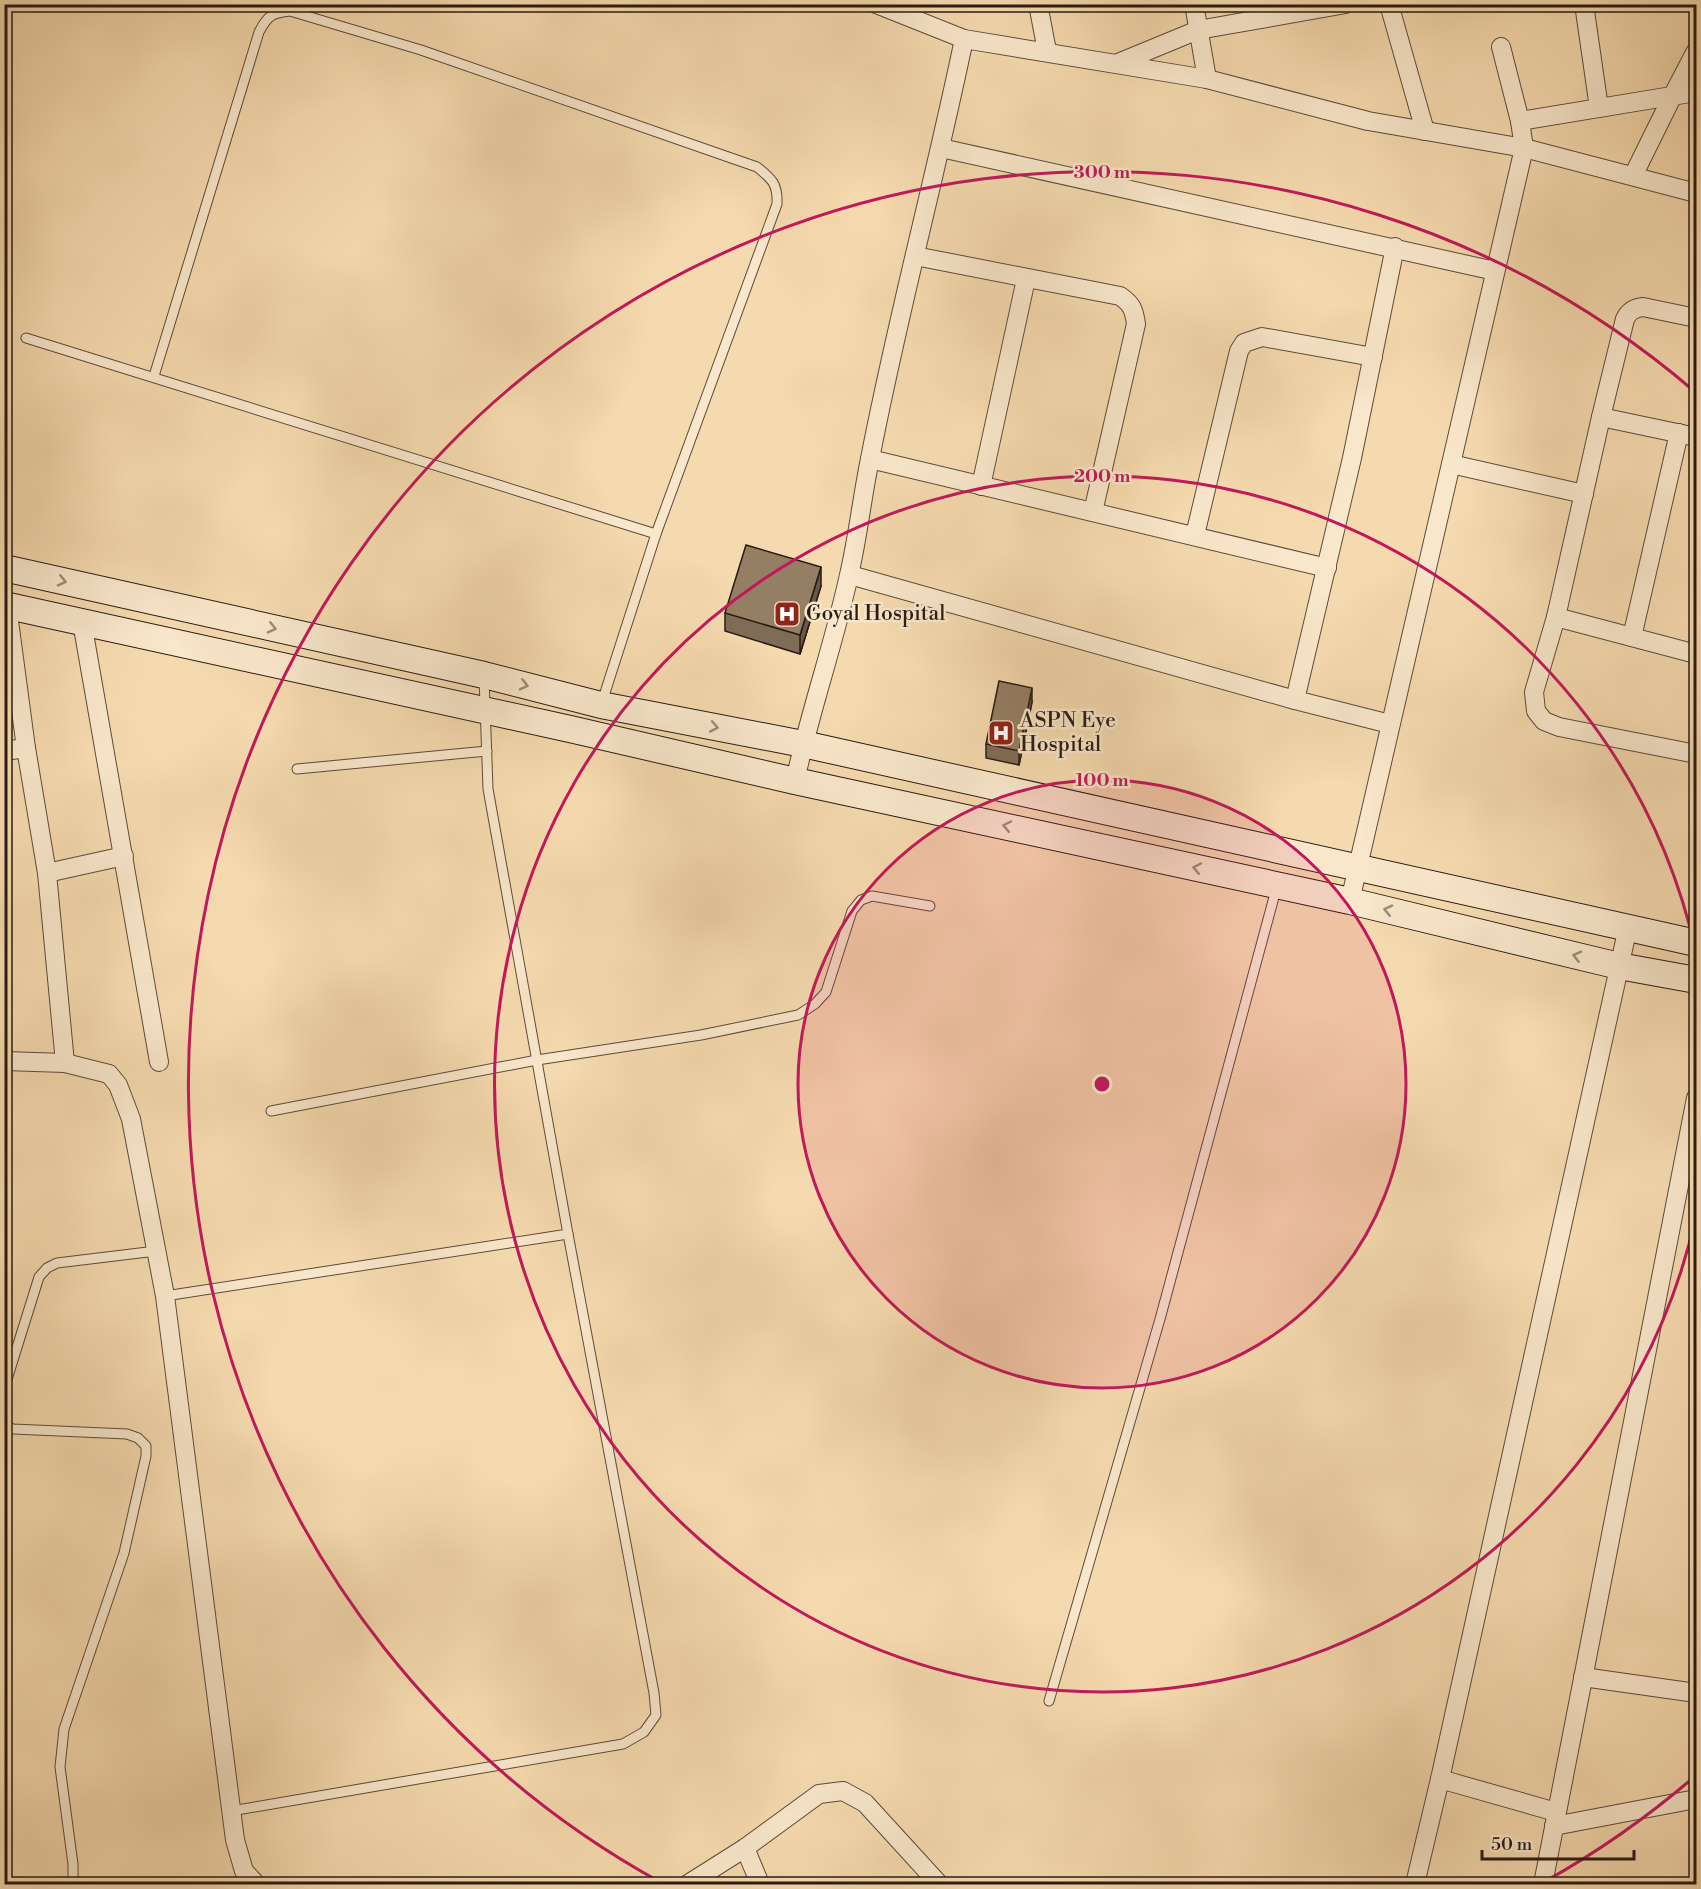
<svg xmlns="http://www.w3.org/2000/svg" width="1701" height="1889" font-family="'Libre Bodoni',serif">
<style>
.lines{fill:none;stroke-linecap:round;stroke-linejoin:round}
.service-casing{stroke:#5c4b3a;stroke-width:11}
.minor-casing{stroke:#5c4b3a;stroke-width:20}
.secondary-casing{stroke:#291b13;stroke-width:28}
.service{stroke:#f9e7cb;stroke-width:9}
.minor{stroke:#f9e7cb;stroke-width:18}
.secondary{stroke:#f9e7cb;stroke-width:26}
.wall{fill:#7f6c56;stroke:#291b13;stroke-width:1.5}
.shaded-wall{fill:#685846;stroke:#291b13;stroke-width:1.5}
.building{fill:#947e64;stroke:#291b13;stroke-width:1.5}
.oneway{stroke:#9b8b78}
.ring{fill:none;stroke:#c2185b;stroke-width:3}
.labels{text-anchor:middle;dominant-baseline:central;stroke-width:5;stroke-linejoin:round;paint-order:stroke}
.poi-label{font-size:21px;fill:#291b13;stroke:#f9e7cb;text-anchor:start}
.centre{fill:#c2185b;stroke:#f9e7cb;stroke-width:3}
.ring-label{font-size:18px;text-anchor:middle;font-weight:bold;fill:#c2185b;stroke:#f9e7cb;stroke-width:5;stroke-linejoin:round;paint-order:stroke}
</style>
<rect width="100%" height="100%" fill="#f6daaf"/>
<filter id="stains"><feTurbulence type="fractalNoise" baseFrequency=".00333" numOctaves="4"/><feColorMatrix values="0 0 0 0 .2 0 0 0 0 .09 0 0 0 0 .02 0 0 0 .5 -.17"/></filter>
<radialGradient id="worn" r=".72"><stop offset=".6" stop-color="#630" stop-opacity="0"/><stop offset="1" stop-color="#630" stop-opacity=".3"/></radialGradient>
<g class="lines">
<!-- service casing -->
<g class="service-casing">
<g id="service">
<path d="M26 338 656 534 602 702"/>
<path d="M154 376 259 32C268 15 272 13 290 11L421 50 757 167C772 179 778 184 777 204L656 534"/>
<path d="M297 769 487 751"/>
<path d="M271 1111 537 1060 701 1035 798 1015 815 1004 826 992 852 911 861 900 872 896 930 906"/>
<path d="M165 1296 568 1234"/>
<path d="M4 1389 39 1277 47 1268 57 1263 156 1251"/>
<path d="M4 1425 13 1429 127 1434 138 1438 146 1446V1456L124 1553 64 1729 60 1767 73 1864V1884"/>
<path d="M1049 1701 1160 1319 1277 886"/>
<path d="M231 1811 623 1744 644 1732 656 1715 654 1693 568 1234 488 789 484 677"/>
</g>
</g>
<!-- minor casing -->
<g class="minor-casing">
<g id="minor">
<path d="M876 4 964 39 1207 79 1368 121 1524 148 1696 193"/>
<path d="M1038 4 1047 51"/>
<path d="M1194 4 1207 79"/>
<path d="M1389 4 1425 131"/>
<path d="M1584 4 1599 108"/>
<path d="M1118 63 1198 30 1346 4"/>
<path d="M1520 121 1696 92"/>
<path d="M941 148 1495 271"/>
<path d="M1633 176 1672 97 1696 51"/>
<path d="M915 256 1120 296C1132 304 1134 310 1136 324L1093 512"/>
<path d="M1696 318 1643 307C1634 308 1629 311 1625 319L1601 417 1556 617 1534 692 1536 711 1544 721 1559 727 1696 754"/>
<path d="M1601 417 1696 437"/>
<path d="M870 459 1327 568"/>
<path d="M1451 464 1584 494"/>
<path d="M981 486 1026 279"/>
<path d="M1195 535 1239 351 1244 343 1262 337 1373 357"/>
<path d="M850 575 1295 700 1390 724"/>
<path d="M7 606 26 748 47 873 65 1063"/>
<path d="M1556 617 1696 654"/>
<path d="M82 622 159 1062"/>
<path d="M1632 637 1679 433"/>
<path d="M1295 700 1352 458 1395 247"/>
<path d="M4 751 26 748"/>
<path d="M795 781C810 711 834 644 849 575 858 537 862 497 870 459 897 318 935 179 964 39"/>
<path d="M47 873 124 856"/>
<path d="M1350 901 1524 148 1520 121 1501 47"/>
<path d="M4 1061 65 1063 109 1074 118 1085 131 1119 165 1296 235 1840 244 1871 256 1884"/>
<path d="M1583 1677 1696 1693"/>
<path d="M1440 1779 1556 1812"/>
<path d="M1554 1826 1696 1799"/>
<path d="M745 1848 760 1884"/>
<path d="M688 1884 745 1848 819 1794 843 1791 865 1803 939 1884"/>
<path d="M1415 1884 1440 1779 1628 927"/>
<path d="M1543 1884 1696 1098"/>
</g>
</g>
<!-- secondary casing -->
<g class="secondary-casing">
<g id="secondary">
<path d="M4 568 484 675 601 705 803 744 1696 943"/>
<path d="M4 605 570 729 795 781 1350 901 1619 966 1696 980"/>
</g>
</g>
<!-- service -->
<use href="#service" class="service"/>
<!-- minor -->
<use href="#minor" class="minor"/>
<!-- secondary -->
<use href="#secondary" class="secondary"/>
</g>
<!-- wall -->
<g class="wall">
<path d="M821 586 800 654 725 631V613Z"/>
<path d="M1032 702 1019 765 986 758V744Z"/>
</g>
<!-- shaded-wall -->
<g class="shaded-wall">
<path d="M821 567V586L800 654V635Z"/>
<path d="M1032 688V702L1019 765V751Z"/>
</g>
<!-- building -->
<g class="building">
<path d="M746 545 821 567 800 635 725 613Z"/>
<path d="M999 681 1032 688 1019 751 986 744Z"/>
</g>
<!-- one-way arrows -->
<defs><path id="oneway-chevron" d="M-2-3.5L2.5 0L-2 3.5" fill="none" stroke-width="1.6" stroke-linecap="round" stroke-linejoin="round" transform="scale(1.5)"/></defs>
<g class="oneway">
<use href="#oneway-chevron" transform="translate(62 581) rotate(13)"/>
<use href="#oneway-chevron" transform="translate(272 628) rotate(13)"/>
<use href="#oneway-chevron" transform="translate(524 685) rotate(14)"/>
<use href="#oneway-chevron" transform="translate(714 727) rotate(11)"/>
<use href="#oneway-chevron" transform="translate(1007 826) rotate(-168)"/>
<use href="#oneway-chevron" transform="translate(1197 868) rotate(-168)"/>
<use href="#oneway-chevron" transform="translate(1388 910) rotate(-167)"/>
<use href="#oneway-chevron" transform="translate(1577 956) rotate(-166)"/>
</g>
<!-- distance rings -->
<circle cx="1102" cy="1084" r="304" fill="#c2185b" fill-opacity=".12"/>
<g class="ring">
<circle cx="1102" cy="1084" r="304"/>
<path d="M1696 1216A608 608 0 1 1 1696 952"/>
<path d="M1694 1777A912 912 0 0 1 1544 1882M660 1882A912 912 0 1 1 1694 391"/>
</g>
<!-- icons -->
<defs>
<g id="hospital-square" transform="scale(1.35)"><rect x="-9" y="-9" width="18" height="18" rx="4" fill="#8f2418" stroke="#f9e7cb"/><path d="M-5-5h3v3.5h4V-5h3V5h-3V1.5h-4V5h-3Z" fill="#fff"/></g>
</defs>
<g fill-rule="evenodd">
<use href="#hospital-square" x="787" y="614"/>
<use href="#hospital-square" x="1001" y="733"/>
</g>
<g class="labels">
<!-- poi labels -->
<g class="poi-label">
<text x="806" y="614">Goyal Hospital</text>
<text x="1020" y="721">ASPN Eye<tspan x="1020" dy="24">Hospital</tspan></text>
</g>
</g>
<circle cx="1102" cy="1084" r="9" class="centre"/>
<g class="ring-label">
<text x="1102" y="178">300 m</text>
<text x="1102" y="482">200 m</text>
<text x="1102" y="786">100 m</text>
</g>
<!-- margin -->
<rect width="1701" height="1889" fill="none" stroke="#f6daaf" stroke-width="24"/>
<rect x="6" y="6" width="1689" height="1877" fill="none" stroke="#291b13" stroke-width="3"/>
<rect x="12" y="12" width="1677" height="1865" fill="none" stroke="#291b13" stroke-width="1.5"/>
<!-- scale -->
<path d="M1482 1850v9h152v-9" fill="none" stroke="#291b13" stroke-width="3"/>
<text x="1491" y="1850" font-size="18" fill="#291b13" stroke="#f9e7cb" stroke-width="4.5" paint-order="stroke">50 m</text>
<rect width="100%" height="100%" filter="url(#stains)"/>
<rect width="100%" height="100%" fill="url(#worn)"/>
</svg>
